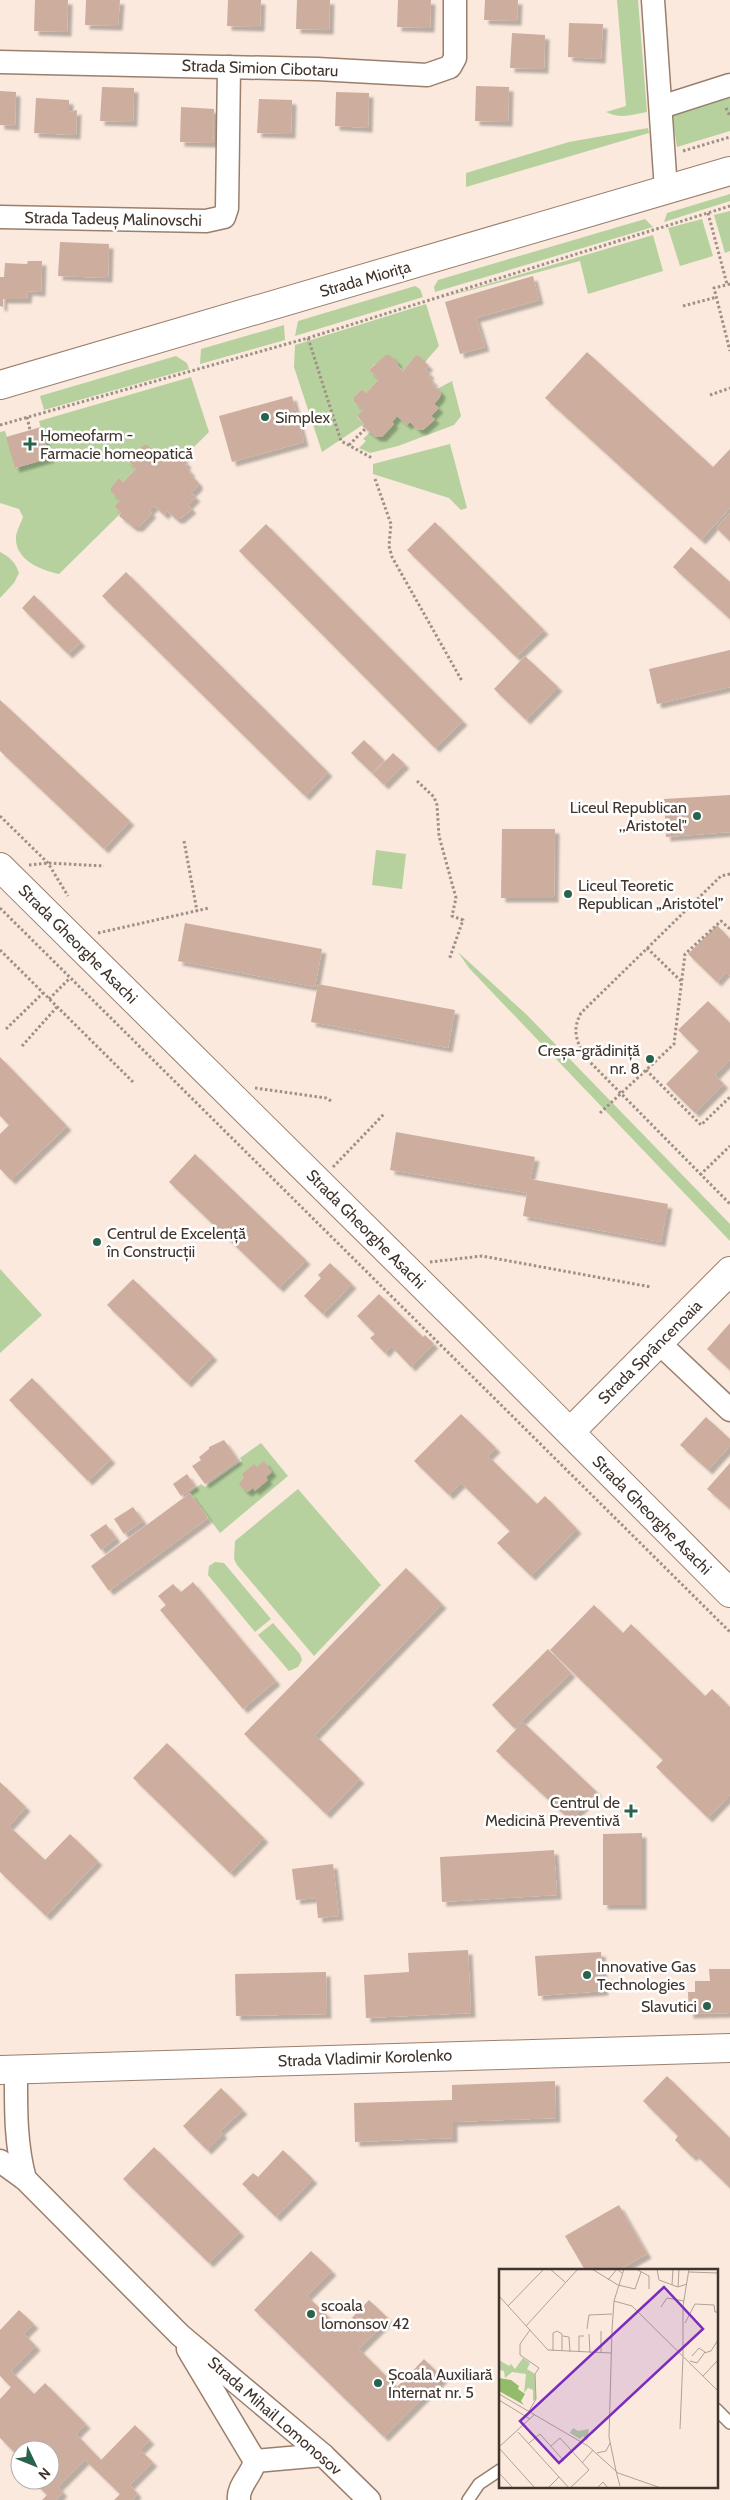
<svg xmlns="http://www.w3.org/2000/svg" width="730" height="2500" font-family="Cabin,sans-serif">
<style>
.green{fill:#b6d19e}
.building{fill:#cdad9e;filter:url(#shadow)}
.lines{fill:none;stroke-linecap:round;stroke-linejoin:round}
.service-casing{stroke:#9a7f6c;stroke-width:14}
.minor-casing{stroke:#9a7f6c;stroke-width:25}
.tertiary-casing{stroke:#9a7f6c;stroke-width:30}
.secondary-casing{stroke:#9a7f6c;stroke-width:30}
.primary-casing{stroke:#9a7f6c;stroke-width:30}
.path{stroke:#9f9086;stroke-width:3;stroke-dasharray:2.5 2.5;stroke-linecap:butt}
.service{stroke:#fff;stroke-width:11}
.minor{stroke:#fff;stroke-width:22}
.tertiary{stroke:#fff;stroke-width:28}
.secondary{stroke:#fff;stroke-width:28}
.primary{stroke:#fff;stroke-width:28}
.poi-dot{fill:#29634d;stroke:#fff;stroke-width:2}
.labels{text-anchor:middle;dominant-baseline:central;stroke-width:5;stroke-linejoin:round;paint-order:stroke}
.street-label{font-size:16px;fill:#40342c;stroke:#fff}
.poi-label{font-size:16px;fill:#40342c;stroke:#fff;text-anchor:start}
.inset-road{fill:none;stroke:#b0a196;stroke-width:1}
.view{fill:#7b2cbf;fill-opacity:0.15;stroke:#7b2cbf;stroke-width:2.5}
.inset-edge{fill:none;stroke:#40342c;stroke-width:2.5}
</style>
<defs>
<filter id="shadow"><feDropShadow dx="4.5" dy="4.5" stdDeviation="1" flood-color="#0004"/></filter>
</defs>
<rect width="100%" height="100%" fill="#fbe9dd"/>
<!-- green -->
<g class="green">
<path d="M617 0H638L647 112C632 115 620 119 606 112L626 106Z"/>
<path d="M730 97V131L677 147 671 110 702 99 712 103Z"/>
<path d="M648 128 649 133 466 187V173L569 142Z"/>
<path d="M730 194V201L664 222 667 213Z"/>
<path d="M730 211V251L725 253 714 215Z"/>
<path d="M645 219 653 227 435 292 434 287 438 280Z"/>
<path d="M702 219 713 256 680 266 668 228Z"/>
<path d="M653 235 663 271 588 294 580 261 441 298Z"/>
<path d="M415 286 420 289 423 297 295 336 298 321Z"/>
<path d="M426 304 439 346 425 362 415 356 403 371 390 355 377 365 375 364 369 370 379 379 366 393 362 389 354 397V402L363 410 357 417 364 424 322 452 294 367 295 345Z"/>
<path d="M284 325 285 340 200 364 201 349Z"/>
<path d="M176 356 187 363 189 369 44 410 40 396Z"/>
<path d="M191 377 209 432 186 455 176 446H172L160 461 153 454 155 452 144 445 134 455 132 453 126 460 136 469 123 482 119 478 111 487V492L120 500 114 506 121 513 59 574C41 570 14 560 16 536 17 530 21 523 23 517L19 509 0 503V432L5 431 16 468 50 458 39 421Z"/>
<path d="M452 381 461 416 454 425 398 446 370 453 359 448 366 441 363 439 370 432 376 437H382L394 424 392 422 397 416 407 425 410 422 418 430H423L435 420 431 416 439 408 434 404 440 397 441 392 437 389Z"/>
<path d="M450 444 467 508 461 510 449 498 373 474V464Z"/>
<path d="M0 552C10 557 16 563 19 573L14 583 0 598Z"/>
<path d="M376 850 406 854 402 889 372 885Z"/>
<path d="M458 952 527 1015 730 1224V1241L469 968Z"/>
<path d="M0 1269 42 1315 0 1353Z"/>
<path d="M261 1443 288 1476 220 1533 190 1493 201 1484 205 1487 242 1461 240 1458Z"/>
<path d="M298 1489 381 1585 314 1656 237 1565 234 1559 235 1541Z"/>
<path d="M215 1562 224 1563 271 1619 255 1632 208 1575 209 1566Z"/>
<path d="M273 1623 300 1654 302 1660 298 1667 289 1671 258 1635Z"/>
</g>
<!-- building -->
<g class="building">
<path d="M35 0H68L67 32 34 31Z"/>
<path d="M86 0H120L118 26 85 25Z"/>
<path d="M228 0H261L260 27 227 26Z"/>
<path d="M297 0H330L329 30 296 29Z"/>
<path d="M398 0H431L430 28 397 27Z"/>
<path d="M485 0H518L517 21 484 20Z"/>
<path d="M569 23 603 24 601 59 568 57Z"/>
<path d="M512 33 545 35 544 69 510 68Z"/>
<path d="M476 86 509 87 508 122 475 121Z"/>
<path d="M102 87 134 88 133 122 100 121Z"/>
<path d="M0 91 16 92 15 126 0 125Z"/>
<path d="M336 92 369 93 368 128 335 126Z"/>
<path d="M36 98 69 100V112L77 110 76 135 34 133Z"/>
<path d="M259 99 292 100 291 134 257 133Z"/>
<path d="M181 107 214 109 213 143 180 142Z"/>
<path d="M60 242 109 244 108 278 58 276Z"/>
<path d="M28 261H42L41 292 28 291 27 299H3V307L0 306V277H4L5 263 27 264Z"/>
<path d="M533 276 539 300 476 318 485 347 460 354 445 302Z"/>
<path d="M587 352 713 467 730 449V508L701 540 545 398Z"/>
<path d="M386 355H390L398 363 396 365 403 371 415 356H419L429 366 425 369 430 374 428 377 434 382 432 384 441 392 440 397 434 404 439 408 431 416 435 419 423 430H418L410 422 407 425 397 416 392 422 394 424 382 437H376L362 426 364 424 357 416 363 410 354 402V397L362 389 366 393 379 379 369 370Z"/>
<path d="M292 396 304 442 232 462 219 416Z"/>
<path d="M41 427 50 458 15 468 6 437Z"/>
<path d="M144 445H147L155 452 153 454 160 461 172 446H176L186 455 182 459 187 463 185 466 191 472 189 473 198 482V486L191 493 196 497 188 505 192 509 180 519H176L167 511 164 515 154 506 149 511 152 513 139 527H133L119 516 121 513 114 506 120 500 111 492V487L119 478 123 482 136 469 126 459Z"/>
<path d="M730 513V541L716 528Z"/>
<path d="M435 522 544 630 516 657 407 550Z"/>
<path d="M266 524 463 721 435 748 239 551Z"/>
<path d="M691 547 730 582V619L673 567Z"/>
<path d="M126 572 328 772 305 796 102 596Z"/>
<path d="M34 595 81 642 68 654 22 608Z"/>
<path d="M730 650V687L657 704 649 669Z"/>
<path d="M525 656 558 687 526 720 494 689Z"/>
<path d="M0 700 130 821 104 849 0 751Z"/>
<path d="M364 740 384 760 372 773 351 753Z"/>
<path d="M393 753 405 764 384 785 373 774Z"/>
<path d="M730 795V832L666 837 664 799Z"/>
<path d="M502 829H555L554 898H501Z"/>
<path d="M185 923 322 949 315 987 178 961Z"/>
<path d="M717 925 730 939V976L726 972 717 982 688 954Z"/>
<path d="M318 984 455 1010 448 1048 311 1022Z"/>
<path d="M708 1001 730 1023V1060L715 1075 724 1084 695 1113 666 1084 699 1051 678 1030Z"/>
<path d="M0 1057 67 1126 11 1180 0 1169V1134L9 1125 0 1116Z"/>
<path d="M396 1132 535 1157 530 1179 668 1204 661 1242 523 1216 527 1193 390 1170Z"/>
<path d="M195 1154 306 1260 279 1288 169 1182Z"/>
<path d="M330 1263 352 1284 323 1314 304 1296 321 1278 318 1275Z"/>
<path d="M133 1279 213 1356 187 1383 107 1305Z"/>
<path d="M379 1294 423 1337 425 1335 434 1344 411 1367 391 1346 385 1353 370 1338 375 1334 357 1316Z"/>
<path d="M730 1323V1370L707 1349Z"/>
<path d="M32 1378 111 1459 88 1481 9 1400Z"/>
<path d="M461 1414 496 1448 488 1456 537 1504 545 1496 577 1529 531 1576 497 1543 510 1531 461 1483 449 1495 414 1461Z"/>
<path d="M706 1417 730 1439V1446L708 1470 680 1445Z"/>
<path d="M224 1440 238 1460 205 1484 192 1466 201 1460 199 1457 209 1449V1447Z"/>
<path d="M264 1461 272 1472 266 1477 268 1480 255 1491 253 1488 248 1492 244 1490 239 1484 244 1477 242 1474 254 1464 257 1467Z"/>
<path d="M730 1463V1509L707 1489Z"/>
<path d="M187 1474 195 1486 181 1496 173 1484Z"/>
<path d="M190 1493 208 1518 109 1591 91 1566Z"/>
<path d="M133 1507 143 1521 124 1534 114 1519Z"/>
<path d="M106 1524 116 1538 101 1550 90 1535Z"/>
<path d="M406 1568 442 1604 315 1735 360 1779 326 1814 244 1734Z"/>
<path d="M193 1582 276 1681 243 1709 160 1610 166 1605 158 1596 173 1584 181 1592Z"/>
<path d="M594 1605 623 1633 631 1624 705 1696 712 1689 730 1707V1795L708 1818 656 1767 663 1760 550 1650Z"/>
<path d="M548 1649 571 1673 514 1728 492 1705Z"/>
<path d="M523 1722 597 1792 570 1820 496 1751Z"/>
<path d="M167 1743 264 1838 230 1873 133 1778Z"/>
<path d="M0 1782 26 1807 9 1826 45 1860 70 1834 98 1861 46 1916 0 1872Z"/>
<path d="M642 1833V1905H603V1834Z"/>
<path d="M554 1850 557 1895 442 1902 440 1857Z"/>
<path d="M333 1864 339 1916 318 1918 316 1898 296 1900 292 1869Z"/>
<path d="M468 1950 471 2013 366 2018 364 1975 409 1972 408 1953Z"/>
<path d="M601 1952 604 1991 538 1996 535 1956Z"/>
<path d="M709 1969H730V2013L689 2014 688 1992H695V1981H710Z"/>
<path d="M326 1972 327 2014 236 2016 235 1974Z"/>
<path d="M667 2076 730 2138V2188L695 2154 692 2157 675 2140 678 2136 643 2101Z"/>
<path d="M555 2081 556 2118 453 2122V2138L355 2142 354 2103 452 2100V2085Z"/>
<path d="M221 2088 243 2110 220 2131 223 2134 207 2150 183 2126Z"/>
<path d="M154 2147 240 2232 209 2263 123 2179Z"/>
<path d="M283 2150 313 2179 276 2217 242 2184 253 2173 258 2177Z"/>
<path d="M619 2205 647 2254 619 2270H585L565 2236Z"/>
<path d="M311 2251 332 2271 307 2296 341 2329 369 2300 389 2319 359 2349 397 2387 424 2359 443 2378 384 2437 254 2310Z"/>
<path d="M19 2310 34 2324 24 2334 36 2346 11 2371 34 2394 45 2383 86 2424 76 2434 101 2460 135 2425 150 2440 140 2450 153 2462 130 2485 137 2493 133 2500H114L120 2494 85 2460 58 2487 63 2492 56 2500H42L47 2495 34 2482 37 2480H50V2450H20V2458L0 2438V2399L11 2387 0 2376V2330Z"/>
</g>
<g class="lines">
<!-- service casing -->
<g class="service-casing">
<g id="service">
<path d="M716 2409 730 2423"/>
<path d="M468 2500 479 2484 500 2470"/>
</g>
</g>
<!-- minor casing -->
<g class="minor-casing">
<g id="minor">
<path d="M653 0 666 190"/>
<path d="M0 62 317 69 427 75 450 67 455 58V0"/>
<path d="M661 107 730 85"/>
<path d="M0 217 206 221 224 217 227 208 229 67"/>
<path d="M659 1343 730 1410"/>
<path d="M16 2069C16 2106 15 2143 25 2179"/>
<path d="M0 2161 25 2179 180 2335 323 2455 369 2500"/>
<path d="M188 2349 255 2461C252 2475 237 2486 239 2500"/>
<path d="M255 2461 323 2455"/>
</g>
</g>
<!-- tertiary casing -->
<g class="tertiary-casing">
<path id="tertiary" d="M570 1432 730 1271"/>
</g>
<!-- secondary casing -->
<g class="secondary-casing">
<path id="secondary" d="M0 2070 730 2048"/>
</g>
<!-- primary casing -->
<g class="primary-casing">
<g id="primary">
<path d="M0 385 730 171"/>
<path d="M0 867 471 1333 730 1593"/>
</g>
</g>
<!-- path -->
<g class="path">
<path d="M726 108 730 116"/>
<path d="M683 151 730 137"/>
<path d="M708 213 727 284"/>
<path d="M730 284 714 288 730 351"/>
<path d="M683 306 717 297"/>
<path d="M308 338 341 441 372 458"/>
<path d="M710 395 730 388"/>
<path d="M27 417 30 430"/>
<path d="M0 425 308 338 730 206"/>
<path d="M349 445 365 429"/>
<path d="M375 479 391 524 389 546 392 557 462 681"/>
<path d="M417 781 434 797 437 805 439 836 456 898 452 916 463 920 449 960"/>
<path d="M0 816 48 863 68 896"/>
<path d="M184 841 197 911"/>
<path d="M29 865 48 863 104 866"/>
<path d="M730 874 721 876 581 1013C572 1030 576 1040 585 1057L730 1204"/>
<path d="M0 908 730 1632"/>
<path d="M98 933 209 908"/>
<path d="M647 948 681 981"/>
<path d="M0 950 133 1082"/>
<path d="M49 999 69 979"/>
<path d="M6 1029 43 993"/>
<path d="M22 1046 57 1007"/>
<path d="M646 1070 701 1125 730 1097"/>
<path d="M255 1088 326 1098 333 1102"/>
<path d="M600 1113 674 1044 685 954 721 921 730 929"/>
<path d="M333 1167 385 1113"/>
<path d="M700 1175 730 1146"/>
<path d="M430 1262 482 1256 651 1287"/>
</g>
<!-- service -->
<use href="#service" class="service"/>
<!-- minor -->
<use href="#minor" class="minor"/>
<!-- tertiary -->
<use href="#tertiary" class="tertiary"/>
<!-- secondary -->
<use href="#secondary" class="secondary"/>
<!-- primary -->
<use href="#primary" class="primary"/>
</g>
<!-- markers -->
<g class="poi-dot">
<circle cx="265" cy="417" r="5"/>
<path d="M27.5 436.5h5v5h5v5h-5v5h-5v-5h-5v-5h5z"/>
<circle cx="697" cy="816" r="5"/>
<circle cx="568" cy="894" r="5"/>
<circle cx="650" cy="1059" r="5"/>
<circle cx="97" cy="1242" r="5"/>
<path d="M628.5 1803.5h5v5h5v5h-5v5h-5v-5h-5v-5h5z"/>
<circle cx="587" cy="1975" r="5"/>
<circle cx="707" cy="2006" r="5"/>
<circle cx="311" cy="2314" r="5"/>
<circle cx="378" cy="2383" r="5"/>
</g>
<g class="labels">
<!-- street labels -->
<g class="street-label">
<text transform="translate(260 68) rotate(2)">Strada Simion Cibotaru</text>
<text transform="translate(113 219) rotate(1)">Strada Tadeuș Malinovschi</text>
<text transform="translate(365 279) rotate(-16)">Strada Miorița</text>
<text transform="translate(78 944) rotate(45)">Strada Gheorghe Asachi</text>
<text transform="translate(366 1229) rotate(45)">Strada Gheorghe Asachi</text>
<text transform="translate(650 1352) rotate(-45)">Strada Sprâncenoaia</text>
<text transform="translate(652 1515) rotate(45)">Strada Gheorghe Asachi</text>
<text transform="translate(365 2058) rotate(-2)">Strada Vladimir Korolenko</text>
<text transform="translate(275 2416) rotate(41)">Strada Mihail Lomonosov</text>
</g>
<!-- poi labels -->
<g class="poi-label">
<text x="275" y="417">Simplex</text>
<text x="40" y="435">Homeofarm -<tspan x="40" dy="18">Farmacie homeopatică</tspan></text>
<text x="687" y="807" text-anchor="end">Liceul Republican<tspan x="687" dy="18">,,Aristotel"</tspan></text>
<text x="578" y="885">Liceul Teoretic<tspan x="578" dy="18">Republican „Aristotel”</tspan></text>
<text x="640" y="1050" text-anchor="end">Creșa-grădiniță<tspan x="640" dy="18">nr. 8</tspan></text>
<text x="107" y="1233">Centrul de Excelență<tspan x="107" dy="18">în Construcții</tspan></text>
<text x="620" y="1802" text-anchor="end">Centrul de<tspan x="620" dy="18">Medicină Preventivă</tspan></text>
<text x="597" y="1966">Innovative Gas<tspan x="597" dy="18">Technologies</tspan></text>
<text x="697" y="2006" text-anchor="end">Slavutici</text>
<text x="321" y="2305">scoala<tspan x="321" dy="18">lomonsov 42</tspan></text>
<text x="388" y="2374">Școala Auxiliară<tspan x="388" dy="18">Internat nr. 5</tspan></text>
</g>
</g>
<!-- overview -->
<g transform="translate(499 2269)">
<rect width="219" height="219" fill="#fbe9dd"/>
<path d="M24 89 31 94 28 100 36 105 37 130 34 132V121L29 119 25 124 27 105 13 103 6 109 5 102 0 101V91L10 97 12 95 16 100ZM74 159 79 162 90 160 88 172 84 167 81 170 71 164Z" fill="#b6d19e"/>
<path d="M0 109 12 111 20 117 19 120 26 125 22 132 25 136 0 122Z" fill="#92bc6a"/>
<path class="inset-road" d="M51 0 66 13M93 0 119 16 136 20 142 3M137 0 150 7V20M158 0 160 11 179 18 188 15M190 3 219 4M109 11 118 0 123 4M173 16 174 0M179 18 180 0M0 27 49 81 112 84M115 32 133 37 219 122M9 37 45 0M162 38 168 29 185 32M186 54 196 35 215 36 216 43H219M27 57 79 0M88 60 90 46 113 45M90 65 91 84M64 67 70 68 71 83M54 82V64L58 62 63 65V82M80 83V67H85M102 84V62M205 84 212 82 219 71M184 87V37L190 0M191 92 198 94 206 83 200 79 193 87M204 107 219 91M0 125 89 177 119 204 162 219M0 131 31 150M30 142 37 130 36 105 40 99 21 86V75L31 61M181 160 184 88M19 163 70 219M30 174 41 165 65 192M52 177 61 169 90 201 71 219M0 178 36 145M0 179 36 219M98 184 107 182 111 174M83 194 94 181M117 202 121 217M117 202 110 168 113 61 115 32 125 0M0 204 14 219M49 219 60 208M98 219 104 213 109 219"/>
<path class="view" d="M165 18 204 60 60 194 21 152Z"/>
<rect width="219" height="219" class="inset-edge"/>
</g>
<!-- north arrow -->
<g transform="translate(35 2465) rotate(133)"><circle r="24" fill="#ffffff" stroke="#b3aeab"/>
<path d="M0-4L9 19L0 12L-9 19Z" fill="#29634d"/>
<text y="-8" font-size="14" font-weight="bold" text-anchor="middle" fill="#40342c">N</text>
</g>
</svg>
